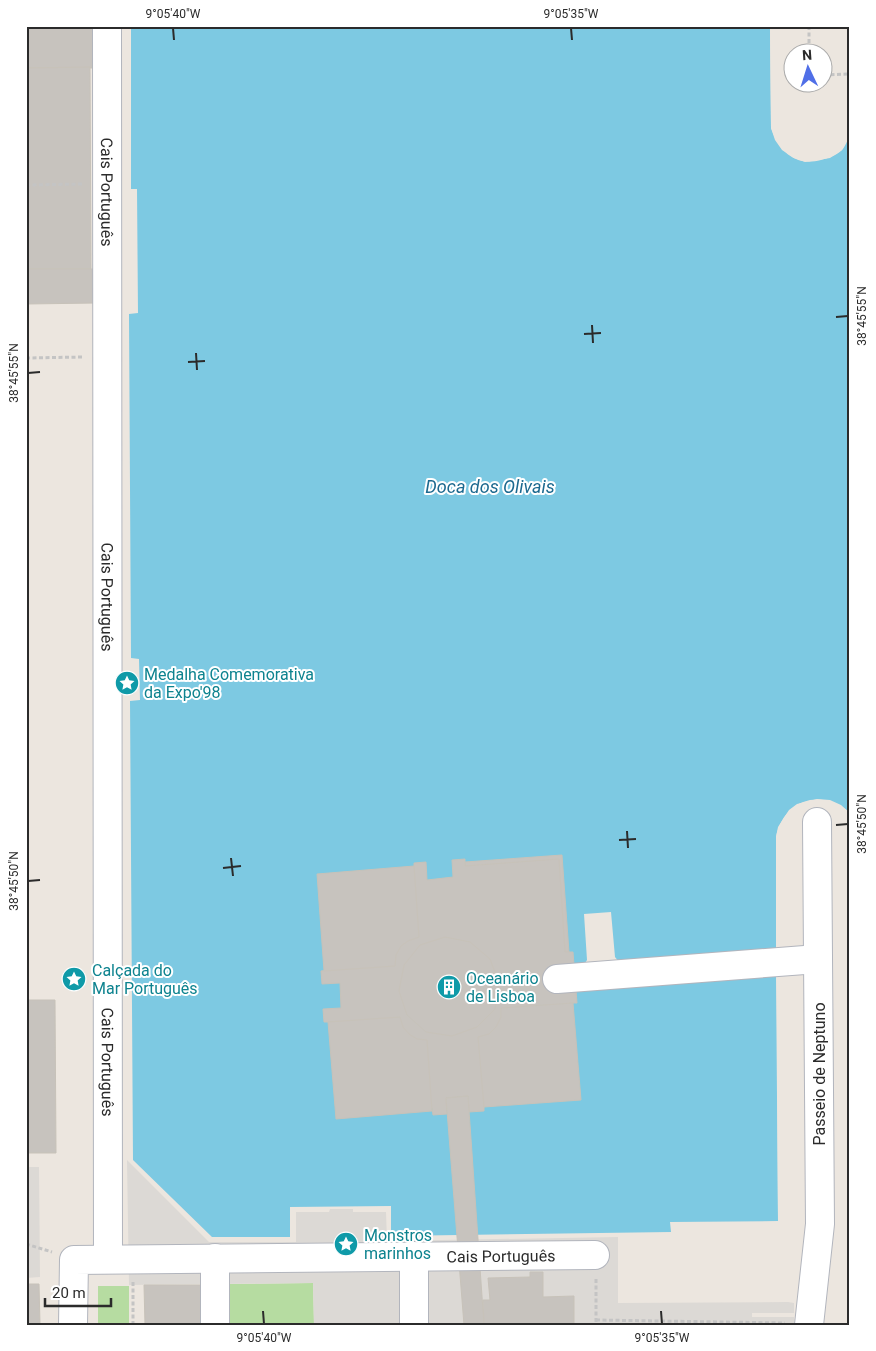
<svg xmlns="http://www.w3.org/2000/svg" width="876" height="1351" font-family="Roboto,sans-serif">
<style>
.green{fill:#b6dca1}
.plaza{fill:#dcd9d5}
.water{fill:#7dc9e2}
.pier{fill:#ece6df}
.building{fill:#c7c3be;stroke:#c7c2b9}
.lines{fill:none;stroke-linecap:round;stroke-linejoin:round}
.minor-casing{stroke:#b2b5bd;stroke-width:30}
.path{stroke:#c4c4c4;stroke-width:3;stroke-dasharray:4 2.5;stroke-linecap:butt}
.minor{stroke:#fff;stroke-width:28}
.ticks{fill:none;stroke:#2b2b2b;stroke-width:2}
.labels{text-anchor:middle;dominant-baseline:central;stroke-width:4;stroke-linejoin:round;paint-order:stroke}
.street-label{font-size:16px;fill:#2b2b2b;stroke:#fff}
.culture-label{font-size:16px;fill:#0d838f;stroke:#fff;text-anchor:start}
.water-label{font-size:18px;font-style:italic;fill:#1c698f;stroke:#fff}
.neatline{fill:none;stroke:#2b2b2b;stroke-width:2}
.ticks-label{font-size:12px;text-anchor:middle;fill:#2b2b2b}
</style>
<rect width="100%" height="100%" fill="#ece6df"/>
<!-- green -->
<g class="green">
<path d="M313 1283 314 1325H224V1284Z"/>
<rect x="98" y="1286" width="31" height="39"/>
</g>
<!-- plaza -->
<g class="plaza">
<path d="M127 1160 209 1242H296V1212H329L330 1209H353V1212H386L387 1241 618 1237V1303L788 1302 794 1303V1313H752V1317H794V1325H574V1296L543 1297 542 1272H530V1277L489 1278 490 1300H483L484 1325H314L313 1283 129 1285Z"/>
<path d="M26 1167H39L40 1277 26 1278Z"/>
</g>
<!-- water -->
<path class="water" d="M131 26H770L771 128C779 151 795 167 821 160 828 158 836 156 842 150 845 147 847 141 850 136V813C821 788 784 799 776 837L778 1221 670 1222 671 1232 391 1236V1206L290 1207V1237H212L133 1160 130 701 140 700 139 659 131 658 129 314 138 313 137 189H131Z"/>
<!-- pier -->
<g class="pier">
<path d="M770 26H773V128L777 139 784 148 795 156 805 159 829 155 841 148 850 134 842 150 830 158 805 162 794 158 782 150 775 140 771 128Z"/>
<path d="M817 799 830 800 841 805 850 813V815L839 807 829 802 817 801 808 802 799 806 791 811 780 828 778 837 780 1221H778L776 973 585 963 587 960 584 914 611 912 615 957 619 962 776 950V837L778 827 789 810 797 804Z"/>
</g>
<!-- building -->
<g class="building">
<rect x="26" y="26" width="69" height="42"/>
<path d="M90 67 91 269H26V68Z"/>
<path d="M26 269H96V303L26 304Z"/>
<path d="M562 855 569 952 499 957 493 942 481 935 470 933 465 862Z"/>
<path d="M465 859V866L559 859 565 952H573L576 990 577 1003H569L576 1097 484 1104V1111L469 1112 468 1096 446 1098 447 1114 433 1115 432 1108 339 1115 332 1022H324L323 1009 341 1008 340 983 322 984 321 971 328 970 321 877 414 870V863L426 862 427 880 453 877 452 860Z"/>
<path d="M414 866 419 937 408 941 401 946 396 955 395 966 324 971 317 874Z"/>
<path d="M445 937 470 942 490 959 499 983 495 1009 477 1027 452 1036 426 1032 407 1015 399 991 404 965 420 945Z"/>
<path d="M26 1000H55L56 1153H26Z"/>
<path d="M573 1003 581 1100 484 1107 478 1037 489 1034 496 1027 501 1017V1008Z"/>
<path d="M400 1017 403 1027 409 1034 417 1039 427 1040 432 1111 336 1119 328 1022Z"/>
<path d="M468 1096 484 1325H464L446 1098Z"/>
<path d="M530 1272H543V1297L574 1296V1325H484L483 1300H490L488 1278 530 1277Z"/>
<path d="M26 1284H39L40 1325H26Z"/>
<path d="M144 1285H204V1325H145Z"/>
</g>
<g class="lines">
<!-- minor casing -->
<g class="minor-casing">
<g id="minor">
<path id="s1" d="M107 26 108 1259"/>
<path d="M557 979 818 959"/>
<path d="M414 1256V1325"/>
<path d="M215 1258V1325"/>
<path id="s2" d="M73 1325 74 1260 595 1255"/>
<path d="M809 1325 820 1224 817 822"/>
</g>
</g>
<!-- path -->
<g class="path">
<path d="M809 26V52"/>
<path d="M824 75 850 74"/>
<path d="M26 185 83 184"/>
<path d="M26 358 83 357"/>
<path d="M26 1244 52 1252"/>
<path d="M596 1279V1325"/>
<path d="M133 1282V1325"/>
<path d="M596 1320 785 1323"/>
</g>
<!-- minor -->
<use href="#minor" class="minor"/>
</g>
<!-- ticks -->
<path class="ticks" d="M173 28 174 40M571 28 572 40M836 317 848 316M592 325 593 343M584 334 601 333M196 353 197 370M188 362 205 361M28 373 40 372M836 825 848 824M627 831 628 848M619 840 636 839M231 858 233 876M223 868 241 866M28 881 40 880M263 1311 264 1324M661 1311 662 1324"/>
<!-- icons -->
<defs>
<g id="sight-disc" transform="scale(1.25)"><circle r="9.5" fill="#0f9aa8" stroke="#fff"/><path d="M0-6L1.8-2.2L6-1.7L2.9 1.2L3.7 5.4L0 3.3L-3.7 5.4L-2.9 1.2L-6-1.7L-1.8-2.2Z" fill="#fff"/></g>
<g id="building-disc" transform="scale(1.25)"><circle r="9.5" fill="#0f9aa8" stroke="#fff"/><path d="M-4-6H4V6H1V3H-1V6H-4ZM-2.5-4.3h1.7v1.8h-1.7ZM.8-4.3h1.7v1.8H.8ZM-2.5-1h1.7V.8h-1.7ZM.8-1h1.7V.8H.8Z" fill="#fff"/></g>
</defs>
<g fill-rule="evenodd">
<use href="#sight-disc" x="127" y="683"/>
<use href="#sight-disc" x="74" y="979"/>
<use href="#building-disc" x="449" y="987"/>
<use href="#sight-disc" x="346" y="1244"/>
</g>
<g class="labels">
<!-- street labels -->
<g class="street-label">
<text stroke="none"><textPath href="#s1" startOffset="166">Cais Português</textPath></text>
<text stroke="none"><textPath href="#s1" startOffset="571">Cais Português</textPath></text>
<text stroke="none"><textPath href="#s1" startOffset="1036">Cais Português</textPath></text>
<text transform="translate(819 1074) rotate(-90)">Passeio de Neptuno</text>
<text stroke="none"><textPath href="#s2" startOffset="492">Cais Português</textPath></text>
</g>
<!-- culture labels -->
<g class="culture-label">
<text x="144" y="674">Medalha Comemorativa<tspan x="144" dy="18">da Expo'98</tspan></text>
<text x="92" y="970">Calçada do<tspan x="92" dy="18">Mar Português</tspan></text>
<text x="466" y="978">Oceanário<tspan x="466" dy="18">de Lisboa</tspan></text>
<text x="364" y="1235">Monstros<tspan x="364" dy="18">marinhos</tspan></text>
</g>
<!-- water labels -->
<g class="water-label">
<text x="490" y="486">Doca dos Olivais</text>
</g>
</g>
<!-- border -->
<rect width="876" height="1351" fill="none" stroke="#ffffff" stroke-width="55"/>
<!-- north arrow -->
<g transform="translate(808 68) rotate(356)"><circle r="24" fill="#ffffff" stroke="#aaaaaa"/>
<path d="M0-4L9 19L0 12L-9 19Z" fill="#506fe7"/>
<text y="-8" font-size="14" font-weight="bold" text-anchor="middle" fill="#2b2b2b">N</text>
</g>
<!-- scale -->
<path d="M45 1298v8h66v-8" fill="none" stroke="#2b2b2b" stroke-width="2.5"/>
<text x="52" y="1298" font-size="15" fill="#2b2b2b" stroke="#ffffff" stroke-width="4" paint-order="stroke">20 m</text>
<rect x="28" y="28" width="820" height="1296" class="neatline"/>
<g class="ticks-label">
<text x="173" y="18">9°05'40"W</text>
<text x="571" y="18">9°05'35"W</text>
<text transform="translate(862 316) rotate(-90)" y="4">38°45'55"N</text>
<text transform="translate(14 373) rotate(-90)" y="4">38°45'55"N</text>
<text transform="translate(862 824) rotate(-90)" y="4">38°45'50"N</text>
<text transform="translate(14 881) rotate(-90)" y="4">38°45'50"N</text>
<text x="264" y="1342">9°05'40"W</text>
<text x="662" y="1342">9°05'35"W</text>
</g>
</svg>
